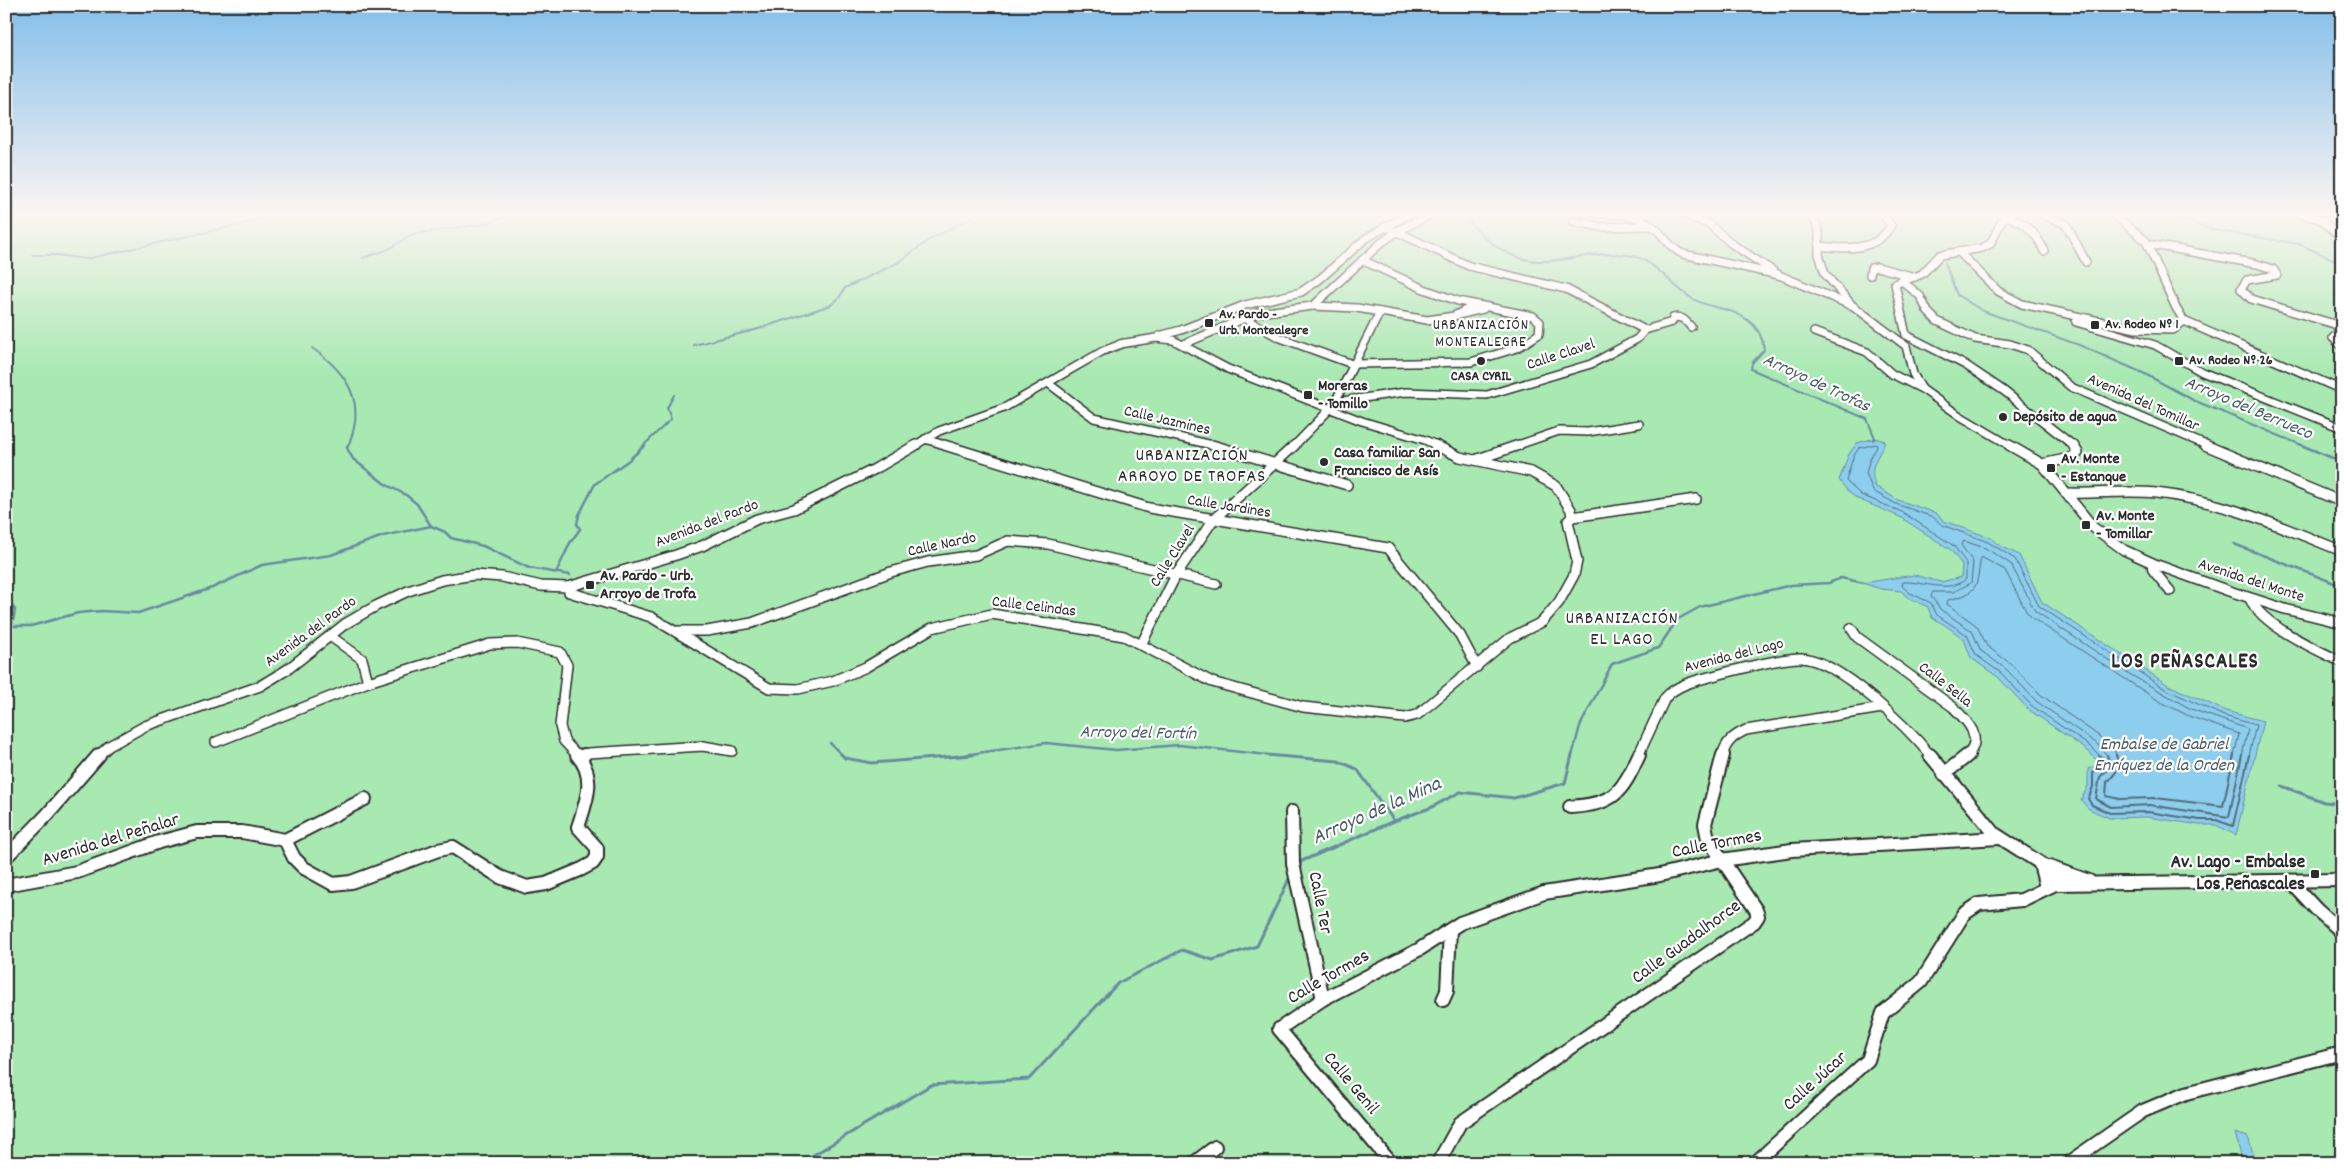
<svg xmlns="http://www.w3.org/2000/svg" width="2348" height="1169" font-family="Dekko,sans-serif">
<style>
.green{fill:#a8e9b2;stroke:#6a8a6e}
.water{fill:#8dcdee;stroke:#668ca0}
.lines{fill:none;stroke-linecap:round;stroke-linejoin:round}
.shore-far1{stroke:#526c79;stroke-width:1}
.shore{stroke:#526c79;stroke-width:2}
.stream-far2{stroke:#668ca0;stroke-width:2}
.stream-far1{stroke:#668ca0;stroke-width:2.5}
.stream{stroke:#668ca0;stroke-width:3}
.minor-far2-casing{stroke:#2b2b2b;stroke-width:10}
.minor-far1-casing{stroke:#2b2b2b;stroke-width:12}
.minor-casing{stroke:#2b2b2b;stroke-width:16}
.minor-far2{stroke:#fff;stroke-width:7}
.minor-far1{stroke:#fff;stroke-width:9}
.minor{stroke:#fff;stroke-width:12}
.poi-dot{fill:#2b2b2b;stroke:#fff;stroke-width:2}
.labels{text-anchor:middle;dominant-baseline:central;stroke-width:4.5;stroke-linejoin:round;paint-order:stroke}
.far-poi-label{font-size:14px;font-weight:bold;fill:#2b2b2b;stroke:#fff;text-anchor:start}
.far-neighbourhood-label{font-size:15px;letter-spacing:1px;fill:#2b2b2b;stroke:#fff}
.street-label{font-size:16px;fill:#2b2b2b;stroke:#fff}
.poi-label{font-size:16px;font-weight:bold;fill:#2b2b2b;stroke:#fff;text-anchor:start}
.water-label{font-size:18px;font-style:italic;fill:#485c66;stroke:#fff}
.neighbourhood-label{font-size:18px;letter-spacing:1px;fill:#2b2b2b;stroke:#fff}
.near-street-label{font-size:19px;fill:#2b2b2b;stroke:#fff}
.near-poi-label{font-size:19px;font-weight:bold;fill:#2b2b2b;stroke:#fff;text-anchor:end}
.district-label{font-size:21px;font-weight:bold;letter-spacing:1px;fill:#2b2b2b;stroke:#fff}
.near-water-label{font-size:21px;font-style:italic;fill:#485c66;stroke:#fff}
</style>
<rect width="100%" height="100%" fill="#f9e9e2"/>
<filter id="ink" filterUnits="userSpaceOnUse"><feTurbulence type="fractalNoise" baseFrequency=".02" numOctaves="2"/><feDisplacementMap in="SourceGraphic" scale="10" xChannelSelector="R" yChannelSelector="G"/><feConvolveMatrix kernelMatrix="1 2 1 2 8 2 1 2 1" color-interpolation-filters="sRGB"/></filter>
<g filter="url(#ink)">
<!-- green -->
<rect class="green" x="6" y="213" width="2336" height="950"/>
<!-- water -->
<g class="water">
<path d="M1875 438 1885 441C1878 460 1868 464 1875 486L1898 500 1936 513 1944 521 1991 538 1997 544 2019 555 2042 602 2168 685 2226 711 2263 721 2236 835 2216 825H2200L2147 817 2109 818 2089 809 2081 800 2088 786V769L2100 764 2088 751 2028 709 1998 677 1971 658 1964 639 1945 625 1932 618 1928 607 1907 597 1901 591 1881 589 1862 583 1914 575 1941 582 1961 577 1962 565 1951 550 1900 517 1858 499 1848 492 1839 480 1849 454 1857 443Z"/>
<path d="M2235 1133 2248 1137 2255 1160 2241 1156Z"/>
</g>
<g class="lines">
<!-- shore-far1 -->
<g class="shore-far1">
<path d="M2100 756 2091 747 2032 706 2001 673 1976 655 1967 635 1937 615 1931 603 1910 593 1902 586 1903 582C1924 581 1948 594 1966 579V563L1954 546 1902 512 1861 495 1846 481 1853 457 1859 448 1876 444 1877 447 1870 458 1866 473 1873 491 1896 504 1933 517 1942 525 1988 542 2015 559 2039 606 2165 689 2224 716 2256 725 2249 756"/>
<path d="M2108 756 2096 743 2036 701 2006 669 1981 651 1972 631 1941 610 1931 596 1933 592H1953L1971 583 1973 562 1961 545 1964 541 1985 548 2011 564 2035 611 2131 675 2191 709 2248 729 2242 756"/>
<path d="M2117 756 2114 750 2099 736 2041 695 2011 664 1987 646 1977 626 1947 604 1948 600C1980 593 1976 586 1981 557L2005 570 2026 611 2032 618 2159 701 2189 716 2239 734 2234 756"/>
</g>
<!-- shore -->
<g class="shore">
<path d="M2099 755 2103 759 2104 767 2093 773V787L2088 799 2092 805 2110 813 2148 812 2200 820H2216L2233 826 2249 755"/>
<path d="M2107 755 2111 766 2100 777 2096 799 2111 807 2149 805 2229 817 2242 755"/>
<path d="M2116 755C2121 767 2116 774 2107 782L2106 796 2120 799 2155 798 2223 806 2234 755"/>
</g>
<!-- stream-far2 -->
<g class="stream-far2">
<path d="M1464 213C1470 225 1479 232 1489 241 1539 281 1574 248 1627 255 1655 258 1670 286 1693 299 1710 309 1732 307 1749 321 1758 328 1763 338 1764 350L1752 363 1751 369 1867 419 1875 438 1873 440"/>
<path d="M2156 213 2218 231 2299 244 2342 263"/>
<path d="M32 255H57L86 259 251 222 277 213"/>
<path d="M363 258 389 249 413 234 484 224 519 213"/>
<path d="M1945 263 1957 295 1983 311 2079 345 2143 373 2193 400 2304 446"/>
<path d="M694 345 755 330 831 305 839 298 845 288 899 262 929 240 979 213"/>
<path d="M312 348C348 373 367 403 348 446"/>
<path d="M643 446 671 419 667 408 674 395"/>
</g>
<!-- stream-far1 -->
<g class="stream-far1">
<path d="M348 445 347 448 353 459 385 484 406 495 417 504 431 526 445 532 451 538 483 546 529 568 570 575"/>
<path d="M2301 445 2342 462"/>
<path d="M2234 544 2342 586"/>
<path d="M556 573 570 543 580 529 577 524 579 515 595 484 629 460 645 445"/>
<path d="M6 596 15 610 12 626H31L78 613 101 611 138 613 212 588 262 565 331 555 383 536 431 526"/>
<path d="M830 743 843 756"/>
<path d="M957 756 1046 743 1116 750 1179 745 1276 756"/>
<path d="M1572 756 1580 726 1612 664 1658 648 1678 619 1700 607 1791 585 1829 583 1841 578 1864 583"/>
</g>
<!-- stream -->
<g class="stream">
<path d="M842 755 845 758 872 763 973 755"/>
<path d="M1266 755 1338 761 1357 769 1394 821"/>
<path d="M2282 786 2324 802 2342 804"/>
<path d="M1298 867 1302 861 1394 821 1430 808 1460 792 1514 798 1565 783 1572 755"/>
<path d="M800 1163 931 1085 1029 1079 1118 983 1182 950 1213 960 1257 946 1291 875"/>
</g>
<!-- minor-far2 casing -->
<g class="minor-far2-casing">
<g id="minor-far2">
<path d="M1592 213C1615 214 1639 213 1657 230 1666 239 1671 249 1683 254L1779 275"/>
<path d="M1682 213 1710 225 1732 244 1779 275 1850 305"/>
<path d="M1811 213 1819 231V254L1825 274 1852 305 1906 346 1913 374 1922 389 1960 416 2011 446"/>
<path d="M1999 213C2021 221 2035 228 2044 251"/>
<path d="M2012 213 2003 219 1990 244 1982 248 1940 255 1922 274 1895 284 1906 335 1967 366 2004 391 2074 446"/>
<path d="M2039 213 2066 224 2086 262"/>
<path d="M2267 213H2279"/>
<path d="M2297 213 2322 220 2342 239"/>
<path d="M1573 221 1601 227 1652 226"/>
<path d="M2148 244 2257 264 2273 269 2277 275 2247 280 2241 289 2251 299 2334 324 2341 330 2333 338 2342 346"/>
<path d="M1819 246C1845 249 1877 252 1891 225L1881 213"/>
<path d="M1959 252 1998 291 2022 304 2136 329 2173 330 2184 321 2176 308 2146 241 2112 213"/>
<path d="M1870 275 1871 268 1877 267 1915 277"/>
<path d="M1901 280 1920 296 1928 312 1937 321 1975 339 2010 344 2028 350 2071 387 2208 446"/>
<path d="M1475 305 1454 316 1483 309"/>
<path d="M1313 306 1357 308 1427 320 1454 316"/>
<path d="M1244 318 1278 337 1352 364 1471 362 1517 348 1539 334 1540 322 1533 316 1458 301 1424 289 1362 260"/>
<path d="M2184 321 2342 390"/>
<path d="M2076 322 2155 345 2202 372 2342 428"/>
<path d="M1645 330 1672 322 1673 318C1681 315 1686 321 1691 327"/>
<path d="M1814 332 1867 352 1892 374 1922 389"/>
<path d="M1159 336 1181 330 1245 305 1301 292 1320 279 1365 239 1410 213"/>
<path d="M1120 344 1156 338 1173 340 1228 369 1362 421 1425 440 1438 446"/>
<path d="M1184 344 1257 313 1313 306 1381 243 1398 231 1434 213"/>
<path d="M1048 383 1094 418 1217 446"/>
<path d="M1335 402 1380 312"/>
<path d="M1332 406 1335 402 1406 392 1487 395 1591 364 1637 339 1645 330 1566 289 1469 266 1385 226"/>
<path d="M925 439 948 446"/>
<path d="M914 446 939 431 1004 408 1103 351 1124 343"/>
<path d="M1294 446 1330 409"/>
<path d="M1515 446 1559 431 1588 432 1639 424"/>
</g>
</g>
<!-- minor-far1 casing -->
<g class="minor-far1-casing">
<g id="minor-far1">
<path d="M944 445 1149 508 1388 548 1460 635 1477 667"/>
<path d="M1212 445 1347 485"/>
<path d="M2009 445 2042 464 2094 528 2124 550 2157 565 2229 591 2285 609 2342 623"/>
<path d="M2205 445 2342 502"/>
<path d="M1475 460 1519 445"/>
<path d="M2042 464 2070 458 2078 453 2073 445"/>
<path d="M2068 493C2098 494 2126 490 2156 493 2221 500 2282 527 2342 551"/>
<path d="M1572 517 1696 499"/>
<path d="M2152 563 2153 570 2170 591"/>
<path d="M568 587 569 592 651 617 769 688 798 689 833 681 866 667 932 628 992 614 1124 636 1212 682 1303 707 1405 718 1417 715 1510 638 1542 622 1559 602 1574 575 1577 561 1568 521 1572 517 1571 510 1556 486 1531 472 1460 457 1435 445"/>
<path d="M2250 599C2263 626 2315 649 2342 662"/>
<path d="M1851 628 1857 637 1953 707C1968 722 1984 737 1967 756"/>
<path d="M678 631H707L752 623 891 572 928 562 976 555 1008 541 1048 544 1216 584"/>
<path d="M330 636 362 659 368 682"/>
<path d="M1141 645 1176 575 1213 520 1295 445"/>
<path d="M216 742 368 682 490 644 517 643 560 652 567 665 560 726 564 741 578 756"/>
<path d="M98 756 109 746 145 726 260 686 288 669 345 624 376 606 408 591 442 580 474 575 502 577 541 586 568 587 676 555 702 546 757 519 794 509 875 469 916 445"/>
<path d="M582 756 588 753 703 746 732 751"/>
<path d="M1638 756 1665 698C1679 682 1704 679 1724 673 1744 668 1783 657 1802 658 1840 661 1907 727 1931 756"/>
<path d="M1722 756C1726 742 1733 736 1746 730L1882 708"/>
</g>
</g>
<!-- minor casing -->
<g class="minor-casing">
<g id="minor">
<path d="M1930 755 1995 834 2040 863 2065 884"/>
<path d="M580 757 584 755"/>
<path d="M1944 774 1968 755"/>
<path d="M1570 807C1614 804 1621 794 1639 755"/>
<path d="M1292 812 1293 864 1323 999"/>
<path d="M285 840 365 799"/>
<path d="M6 857 47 815 99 755"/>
<path d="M2040 864 2046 887"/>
<path d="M2049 867 2089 881"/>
<path d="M2291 882 2317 910 2342 932"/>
<path d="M6 885 77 872 159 842 197 832H242L285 840 294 858 304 868 333 884 351 882 438 850 453 847 500 877 527 887 546 884 582 869 593 863 597 857V848L578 827C586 802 597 777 577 755"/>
<path d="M1443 1000 1447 991 1450 930"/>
<path d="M1194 1163 1215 1147"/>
<path d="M1391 1163 1279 1029 1323 999 1420 949 1460 923 1544 893 1660 875 1722 860 1792 850 1999 838"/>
<path d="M1438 1163 1460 1123 1754 922 1758 916 1756 910 1708 839 1705 824 1723 755"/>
<path d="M1755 1163 1868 1060 1883 1013 1921 982 1964 914 1979 904 2022 900 2055 884 2342 880"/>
<path d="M2068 1163 2143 1111 2186 1093 2342 1053"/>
</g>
</g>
<!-- minor-far2 -->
<use href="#minor-far2" class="minor-far2"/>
<!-- minor-far1 -->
<use href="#minor-far1" class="minor-far1"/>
<!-- minor -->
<use href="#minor" class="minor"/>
</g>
</g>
<!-- sky -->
<linearGradient id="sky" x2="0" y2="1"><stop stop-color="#83beea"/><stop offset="0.57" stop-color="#fcf5f2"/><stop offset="1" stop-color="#fcf5f2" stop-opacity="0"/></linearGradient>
<rect width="2348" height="376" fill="url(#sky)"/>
<!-- markers -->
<g class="poi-dot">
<rect x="1204" y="318" width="10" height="10" rx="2.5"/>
<rect x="2090" y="320" width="10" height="10" rx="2.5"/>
<circle cx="1481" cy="361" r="5"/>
<rect x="2174" y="356" width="10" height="10" rx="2.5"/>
<rect x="1303" y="390" width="10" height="10" rx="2.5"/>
<circle cx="2003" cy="417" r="5"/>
<circle cx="1324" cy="462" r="5"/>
<rect x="2046" y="463" width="10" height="10" rx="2.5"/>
<rect x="2081" y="520" width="10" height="10" rx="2.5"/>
<rect x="585" y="580" width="10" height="10" rx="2.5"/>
<rect x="2310" y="869" width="10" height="10" rx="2.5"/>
</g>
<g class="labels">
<!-- far-poi labels -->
<g class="far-poi-label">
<text x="1219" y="315">Av. Pardo -<tspan x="1219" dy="16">Urb. Montealegre</tspan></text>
<text x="2105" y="325">Av. Rodeo Nº 1</text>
<text x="2189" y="361">Av. Rodeo Nº 26</text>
<text x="1481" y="377" text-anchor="middle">CASA CYRIL</text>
</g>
<!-- far-neighbourhood labels -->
<g class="far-neighbourhood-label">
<text x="1481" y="326">URBANIZACIÓN<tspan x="1481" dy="17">MONTEALEGRE</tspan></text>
</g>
<!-- street labels -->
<g class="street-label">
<text transform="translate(1561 355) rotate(-18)">Calle Clavel</text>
<text transform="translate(2143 403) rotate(24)">Avenida del Tomillar</text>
<text transform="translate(1167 421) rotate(13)">Calle Jazmines</text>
<text transform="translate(1229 507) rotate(9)">Calle Jardines</text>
<text transform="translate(707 524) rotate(-21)">Avenida del Pardo</text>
<text transform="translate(942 545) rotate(-12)">Calle Nardo</text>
<text transform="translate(1173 556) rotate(-58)">Calle Clavel</text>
<text transform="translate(2251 581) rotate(18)">Avenida del Monte</text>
<text transform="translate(1034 607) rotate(7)">Calle Celindas</text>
<text transform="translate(311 632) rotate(-36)">Avenida del Pardo</text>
<text transform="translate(1734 656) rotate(-14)">Avenida del Lago</text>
<text transform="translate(1945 685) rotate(38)">Calle Sella</text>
</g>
<!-- poi labels -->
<g class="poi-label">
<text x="1318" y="386">Moreras<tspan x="1318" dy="18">- Tomillo</tspan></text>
<text x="2013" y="417">Depósito de agua</text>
<text x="1334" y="453">Casa familiar San<tspan x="1334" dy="18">Francisco de Asís</tspan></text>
<text x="2061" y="459">Av. Monte<tspan x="2061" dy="18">- Estanque</tspan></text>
<text x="2096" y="516">Av. Monte<tspan x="2096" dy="18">- Tomillar</tspan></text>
<text x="600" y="576">Av. Pardo - Urb.<tspan x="600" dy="18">Arroyo de Trofa</tspan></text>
</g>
<!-- water labels -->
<g class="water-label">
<text transform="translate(1816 384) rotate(25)">Arroyo de Trofas</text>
<text transform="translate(2248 409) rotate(23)">Arroyo del Berrueco</text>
<text transform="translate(1138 734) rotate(1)">Arroyo del Fortín</text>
<text x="2164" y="745">Embalse de Gabriel<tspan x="2164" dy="21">Enríquez de la Orden</tspan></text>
</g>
<!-- neighbourhood labels -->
<g class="neighbourhood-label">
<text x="1192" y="456">URBANIZACIÓN<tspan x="1192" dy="21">ARROYO DE TROFAS</tspan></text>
<text x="1622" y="619">URBANIZACIÓN<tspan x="1622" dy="21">EL LAGO</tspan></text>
</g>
<!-- near-street labels -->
<g class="near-street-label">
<text transform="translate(111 841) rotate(-17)">Avenida del Peñalar</text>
<text transform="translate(1717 845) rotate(-11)">Calle Tormes</text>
<text transform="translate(1319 903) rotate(79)">Calle Ter</text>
<text transform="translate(1687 943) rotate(-36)">Calle Guadalhorce</text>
<text transform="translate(1329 978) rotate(-30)">Calle Tormes</text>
<text transform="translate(1816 1082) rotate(-42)">Calle Júcar</text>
<text transform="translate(1350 1084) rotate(50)">Calle Genil</text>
</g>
<!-- near-poi labels -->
<g class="near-poi-label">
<text x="2305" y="863">Av. Lago - Embalse<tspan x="2305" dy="22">Los Peñascales</tspan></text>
</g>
<!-- district labels -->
<g class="district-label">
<text x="2185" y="663">LOS PEÑASCALES</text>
</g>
<!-- near-water labels -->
<g class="near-water-label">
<text transform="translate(1377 812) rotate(-24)">Arroyo de la Mina</text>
</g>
</g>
<!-- margin -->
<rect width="2348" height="1169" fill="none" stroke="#fff" stroke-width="25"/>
<rect x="12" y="12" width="2323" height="1144" fill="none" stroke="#2b2b2b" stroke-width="2" filter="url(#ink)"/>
</svg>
